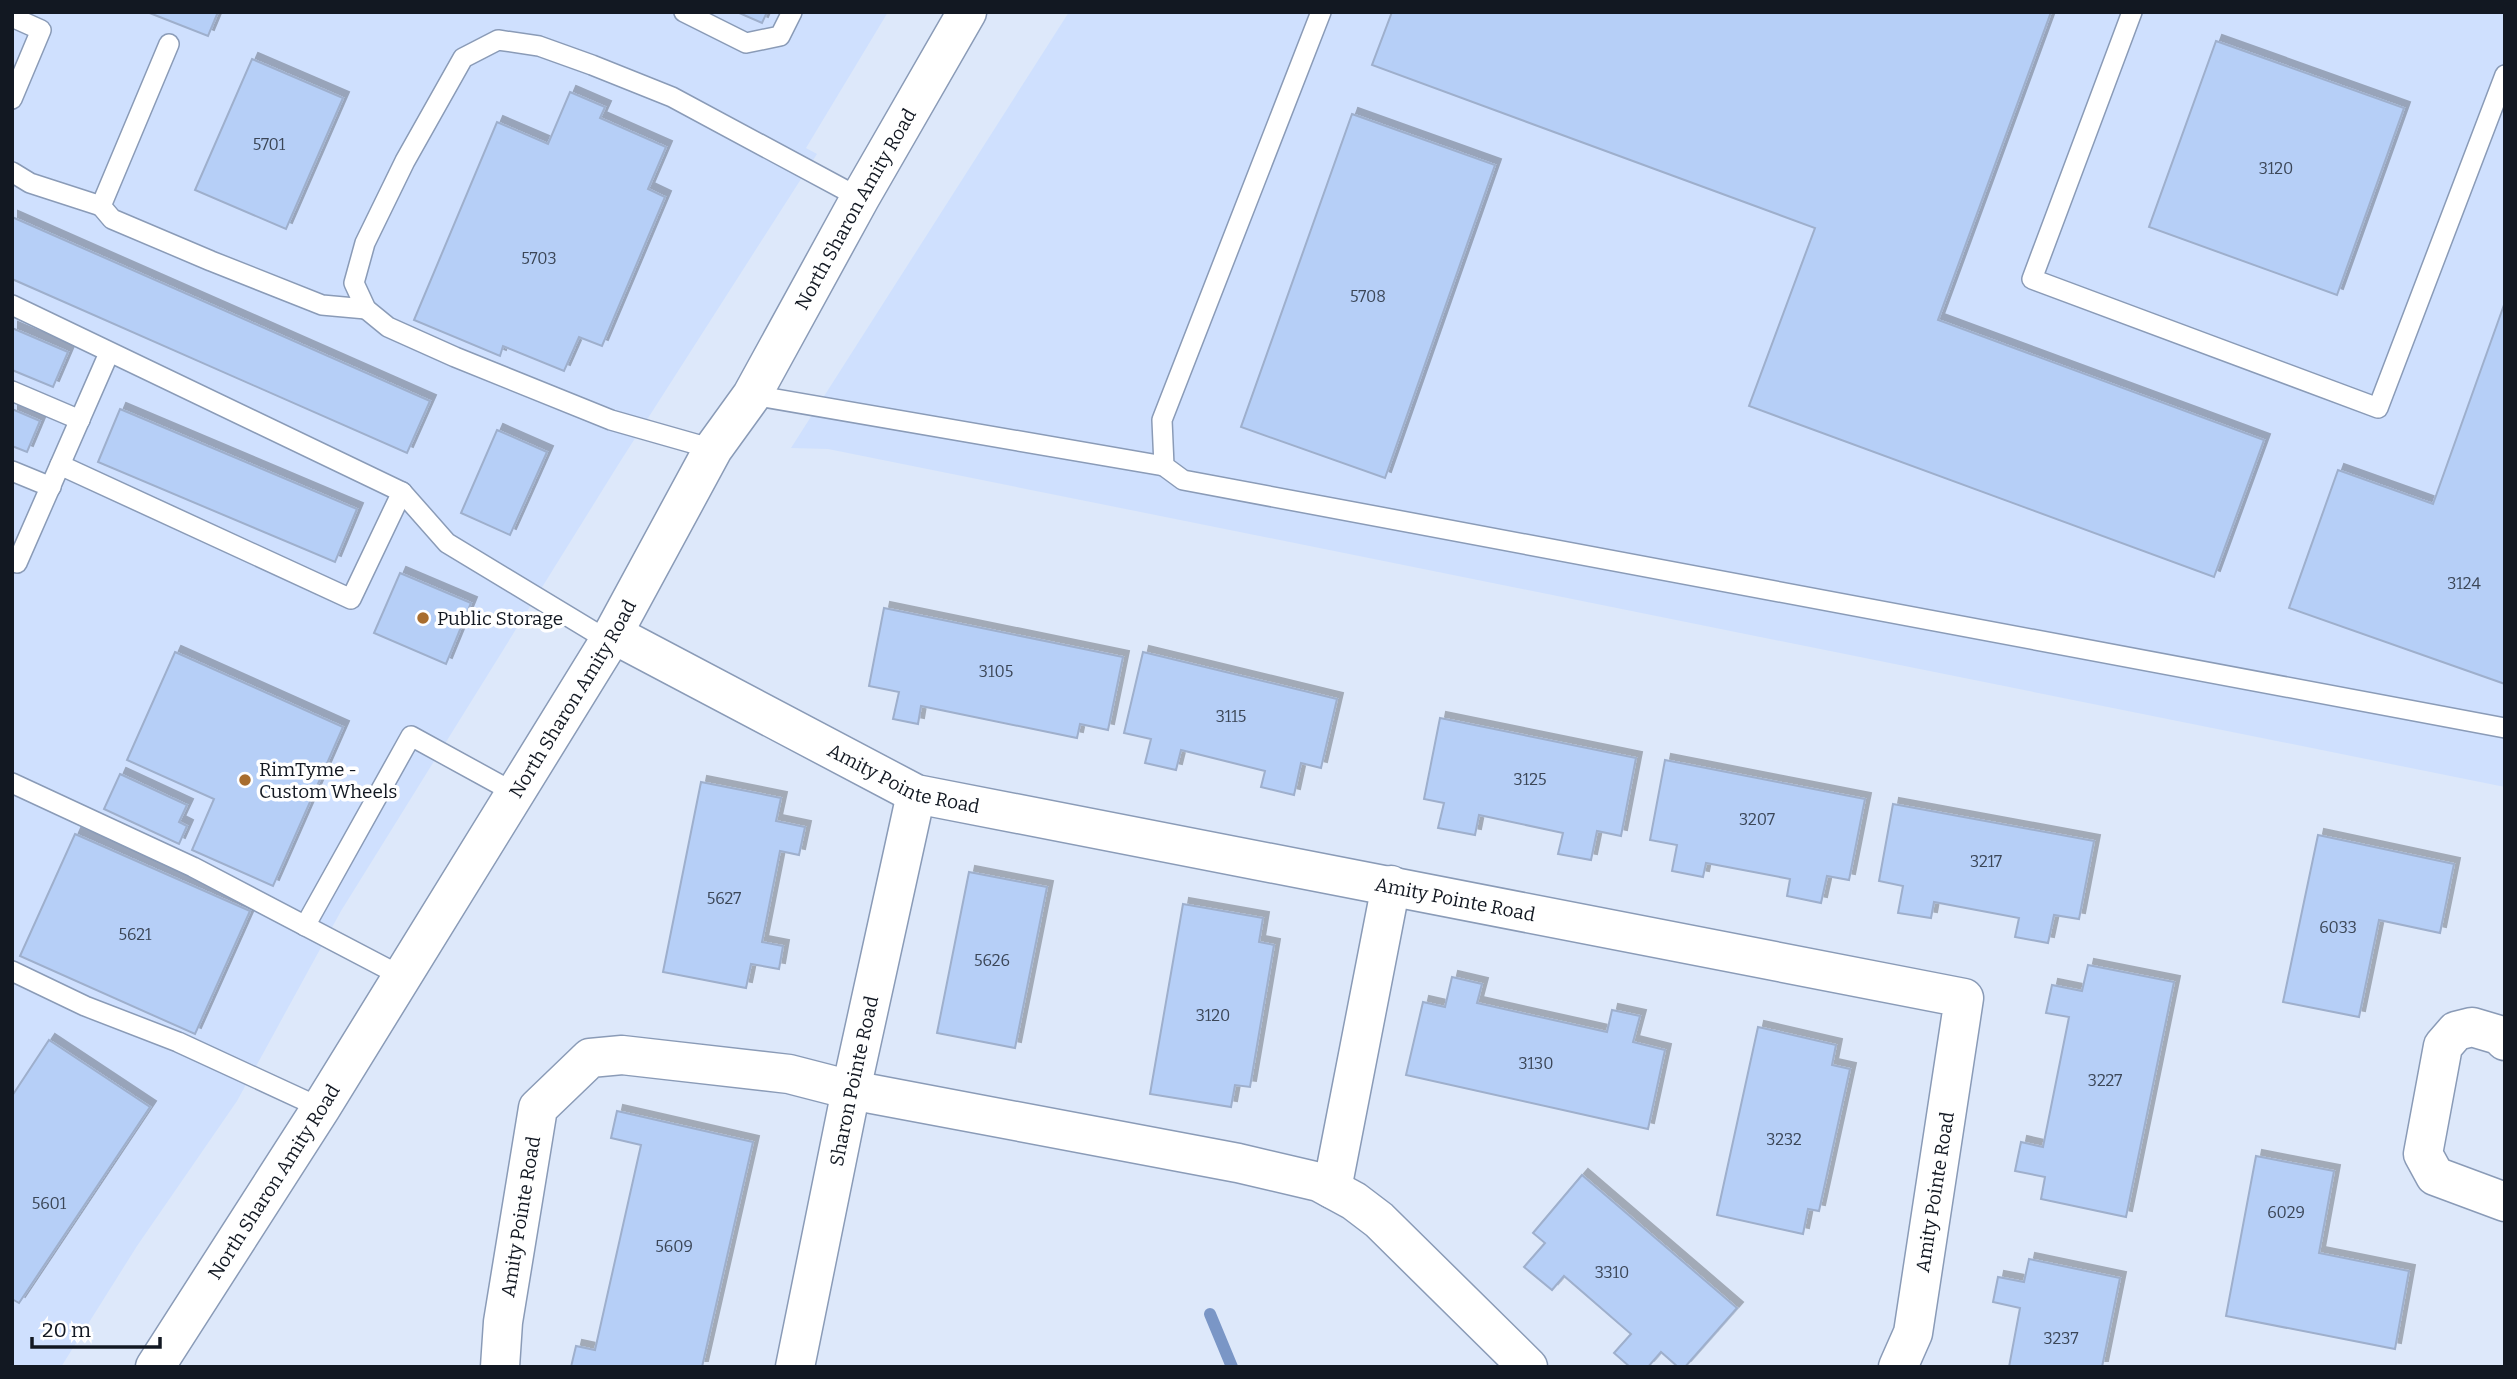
<svg xmlns="http://www.w3.org/2000/svg" width="2517" height="1379" font-family="Bitter,serif">
<style>
.built{fill:#cfe0fe}
.lines{fill:none;stroke-linecap:round;stroke-linejoin:round}
.stream{stroke:#7a96c6;stroke-width:12}
.building{fill:#b6cff7;stroke:#9eafcc;stroke-width:2;filter:url(#shadow)}
.lane-casing{stroke:#8a9bb7;stroke-width:22}
.street-casing{stroke:#8a9bb7;stroke-width:41}
.secondary-casing{stroke:#8a9bb7;stroke-width:41}
.lane{stroke:#fff;stroke-width:19}
.street{stroke:#fff;stroke-width:38}
.secondary{stroke:#fff;stroke-width:38}
.poi-dot{fill:#a86d2f;stroke:#fff;stroke-width:2.5}
.labels{text-anchor:middle;dominant-baseline:central;stroke-width:7;stroke-linejoin:round;paint-order:stroke}
.number-label{font-size:16px;fill:#3b4657}
.street-label{font-size:19px;fill:#121822;stroke:#fff}
.poi-label{font-size:19px;fill:#121822;stroke:#fff;text-anchor:start}
</style>
<defs>
<filter id="shadow"><feDropShadow dx="6" dy="-6" stdDeviation="0" flood-color="#0004"/></filter>
</defs>
<rect width="100%" height="100%" fill="#dde8fa"/>
<!-- built -->
<g class="built">
<path d="M12 12H888L806 148 817 154 618 465 341 911 237 1101 137 1246 61 1367H12Z"/>
<path d="M1069 12H2505V787L828 449 791 448Z"/>
</g>
<g class="lines">
<!-- stream -->
<path class="stream" d="M1210 1314 1232 1367"/>
</g>
<!-- building -->
<g class="building">
<path d="M147 12H218L208 36Z"/>
<path d="M737 12H767L762 23Z"/>
<path d="M1392 12H2051L1938 320 2264 440 2214 577 1749 406 1815 228 1372 65Z"/>
<path d="M2216 41 2404 108 2337 295 2149 227Z"/>
<path d="M252 59 343 98 286 229 195 190Z"/>
<path d="M570 92 605 107 600 118 666 147 648 189 665 197 602 346 579 337 564 371 503 346 500 356 414 320 497 122 548 144Z"/>
<path d="M1352 114 1495 165 1385 478 1241 427Z"/>
<path d="M12 217 430 401 407 453 12 279Z"/>
<path d="M2505 302V684L2289 608 2338 470 2433 504Z"/>
<path d="M12 328 68 352 53 387 12 370Z"/>
<path d="M12 409 40 421 27 452 12 446Z"/>
<path d="M120 409 357 509 335 562 98 462Z"/>
<path d="M497 430 547 452 510 535 461 513Z"/>
<path d="M400 573 471 603 446 664 374 633Z"/>
<path d="M884 608 1123 657 1108 730 1080 724 1077 738 921 706 918 724 893 719 899 692 869 686Z"/>
<path d="M175 652 343 727 273 886 192 850 214 799 127 760Z"/>
<path d="M1143 652 1337 699 1321 768 1301 763 1294 795 1261 787 1265 771 1181 750 1176 770 1145 763 1151 739 1124 733Z"/>
<path d="M1440 718 1636 758 1621 836 1597 831 1591 860 1558 854 1563 833 1479 815 1475 835 1438 828 1444 803 1424 799Z"/>
<path d="M1665 760 1865 799 1849 880 1827 876 1821 903 1787 896 1790 879 1706 863 1703 877 1672 871 1677 845 1650 840Z"/>
<path d="M120 774 187 805 179 822 187 826 179 844 104 809Z"/>
<path d="M701 782 781 798 776 821 805 827 799 855 780 851 762 942 783 946 779 969 751 964 746 988 663 972Z"/>
<path d="M1893 804 2094 841 2079 919 2054 915 2048 943 2015 937 2019 918 1934 902 1931 918 1898 913 1903 886 1879 881Z"/>
<path d="M75 834 250 911 195 1034 20 956Z"/>
<path d="M2318 835 2454 864 2440 933 2379 920 2359 1017 2283 1002Z"/>
<path d="M969 872 1047 887 1015 1048 937 1033Z"/>
<path d="M1183 904 1263 918 1259 942 1274 945 1250 1087 1235 1085 1231 1107 1150 1094Z"/>
<path d="M2088 965 2174 982 2126 1217 2041 1199 2045 1177 2015 1171 2021 1142 2043 1147 2069 1017 2046 1013 2052 985 2082 991Z"/>
<path d="M1452 977 1482 984 1477 1003 1607 1032 1612 1010 1640 1016 1633 1042 1665 1050 1648 1129 1406 1075 1423 1002 1445 1007Z"/>
<path d="M1758 1027 1836 1045 1832 1065 1850 1069 1819 1211 1808 1209 1803 1234 1717 1215Z"/>
<path d="M49 1040 150 1107 19 1303 12 1299V1096Z"/>
<path d="M617 1111 753 1142 702 1367H571L576 1346 595 1350 641 1145 611 1138Z"/>
<path d="M2256 1156 2334 1171 2319 1253 2409 1271 2395 1349 2226 1316Z"/>
<path d="M1582 1175 1737 1308 1685 1367H1678L1661 1352 1648 1367H1630L1614 1353 1631 1334 1564 1276 1552 1290 1524 1267 1545 1243 1533 1233Z"/>
<path d="M2029 1259 2120 1278 2102 1367H2009L2020 1308 1993 1302 1998 1277 2024 1282Z"/>
</g>
<g class="lines">
<!-- lane casing -->
<g class="lane-casing">
<g id="lane">
<path d="M684 12 746 43 780 36 792 12"/>
<path d="M1321 12 1162 420 1164 466 1183 480 2505 728"/>
<path d="M2132 12 2032 279 2378 408 2505 75"/>
<path d="M12 17 41 30 12 99"/>
<path d="M169 44 101 206 112 219 211 261 322 305 366 309"/>
<path d="M12 172 30 183 101 206"/>
<path d="M12 305 402 492 447 543 609 641"/>
<path d="M12 391 80 420"/>
<path d="M752 395 1164 466"/>
<path d="M713 449 611 420 455 357 388 327 366 309 354 283 365 243 405 161 463 58 498 40 539 46 592 65 672 97 860 198"/>
<path d="M60 465 351 599 402 492"/>
<path d="M12 471 51 487"/>
<path d="M12 561 17 563 109 353"/>
<path d="M12 783 193 867 401 976"/>
<path d="M305 926 411 736 515 793"/>
<path d="M12 971 85 1006 178 1042 321 1108"/>
</g>
</g>
<!-- street casing -->
<g class="street-casing">
<g id="street">
<path id="s1" d="M613 634 916 794 1964 998 1913 1333 1898 1367"/>
<path d="M2505 1041 2499 1035 2472 1027 2456 1031 2443 1046 2423 1154 2435 1176 2505 1202"/>
<path d="M1332 1189 1391 885"/>
<path id="s2" d="M500 1367 503 1322 538 1108 590 1058 622 1055 789 1074 851 1090 1238 1163 1319 1182 1354 1201 1379 1220 1528 1367"/>
<path id="s3" d="M795 1367 851 1090 916 794"/>
</g>
</g>
<!-- secondary casing -->
<g class="secondary-casing">
<g id="secondary">
<path id="s4" d="M155 1367 321 1108 609 641 713 449 752 395 860 198 967 12"/>
</g>
</g>
<!-- lane -->
<use href="#lane" class="lane"/>
<!-- street -->
<use href="#street" class="street"/>
<!-- secondary -->
<use href="#secondary" class="secondary"/>
</g>
<!-- markers -->
<g class="poi-dot">
<circle cx="423" cy="618" r="7"/>
<circle cx="245" cy="780" r="7"/>
</g>
<g class="labels">
<!-- number labels -->
<g class="number-label">
<text x="269" y="144">5701</text>
<text x="2276" y="168">3120</text>
<text x="539" y="258">5703</text>
<text x="1368" y="296">5708</text>
<text x="2464" y="583">3124</text>
<text x="996" y="671">3105</text>
<text x="1231" y="716">3115</text>
<text x="1530" y="779">3125</text>
<text x="1757" y="819">3207</text>
<text x="1986" y="861">3217</text>
<text x="724" y="898">5627</text>
<text x="2338" y="927">6033</text>
<text x="135" y="934">5621</text>
<text x="992" y="960">5626</text>
<text x="1213" y="1015">3120</text>
<text x="1536" y="1063">3130</text>
<text x="2105" y="1080">3227</text>
<text x="1784" y="1139">3232</text>
<text x="49" y="1203">5601</text>
<text x="2286" y="1212">6029</text>
<text x="674" y="1246">5609</text>
<text x="1612" y="1272">3310</text>
<text x="2061" y="1338">3237</text>
</g>
<!-- street labels -->
<g class="street-label">
<text stroke="none"><textPath href="#s4" startOffset="1354">North Sharon Amity Road</textPath></text>
<text stroke="none"><textPath href="#s4" startOffset="788">North Sharon Amity Road</textPath></text>
<text stroke="none"><textPath href="#s1" startOffset="326">Amity Pointe Road</textPath></text>
<text stroke="none"><textPath href="#s1" startOffset="892">Amity Pointe Road</textPath></text>
<text stroke="none"><textPath href="#s3" startOffset="292">Sharon Pointe Road</textPath></text>
<text stroke="none"><textPath href="#s4" startOffset="220">North Sharon Amity Road</textPath></text>
<text transform="translate(1935 1192) rotate(-81)">Amity Pointe Road</text>
<text stroke="none"><textPath href="#s2" startOffset="152">Amity Pointe Road</textPath></text>
</g>
<!-- poi labels -->
<g class="poi-label">
<text x="437" y="618">Public Storage</text>
<text x="259" y="769">RimTyme -<tspan x="259" dy="22">Custom Wheels</tspan></text>
</g>
</g>
<!-- border -->
<rect width="2517" height="1379" fill="none" stroke="#121822" stroke-width="28"/>
<!-- scale -->
<path d="M32 1337v10h128v-10" fill="none" stroke="#121822" stroke-width="3.5"/>
<text x="42" y="1337" font-size="21" fill="#121822" stroke="#ffffff" stroke-width="5" paint-order="stroke">20 m</text>
</svg>
